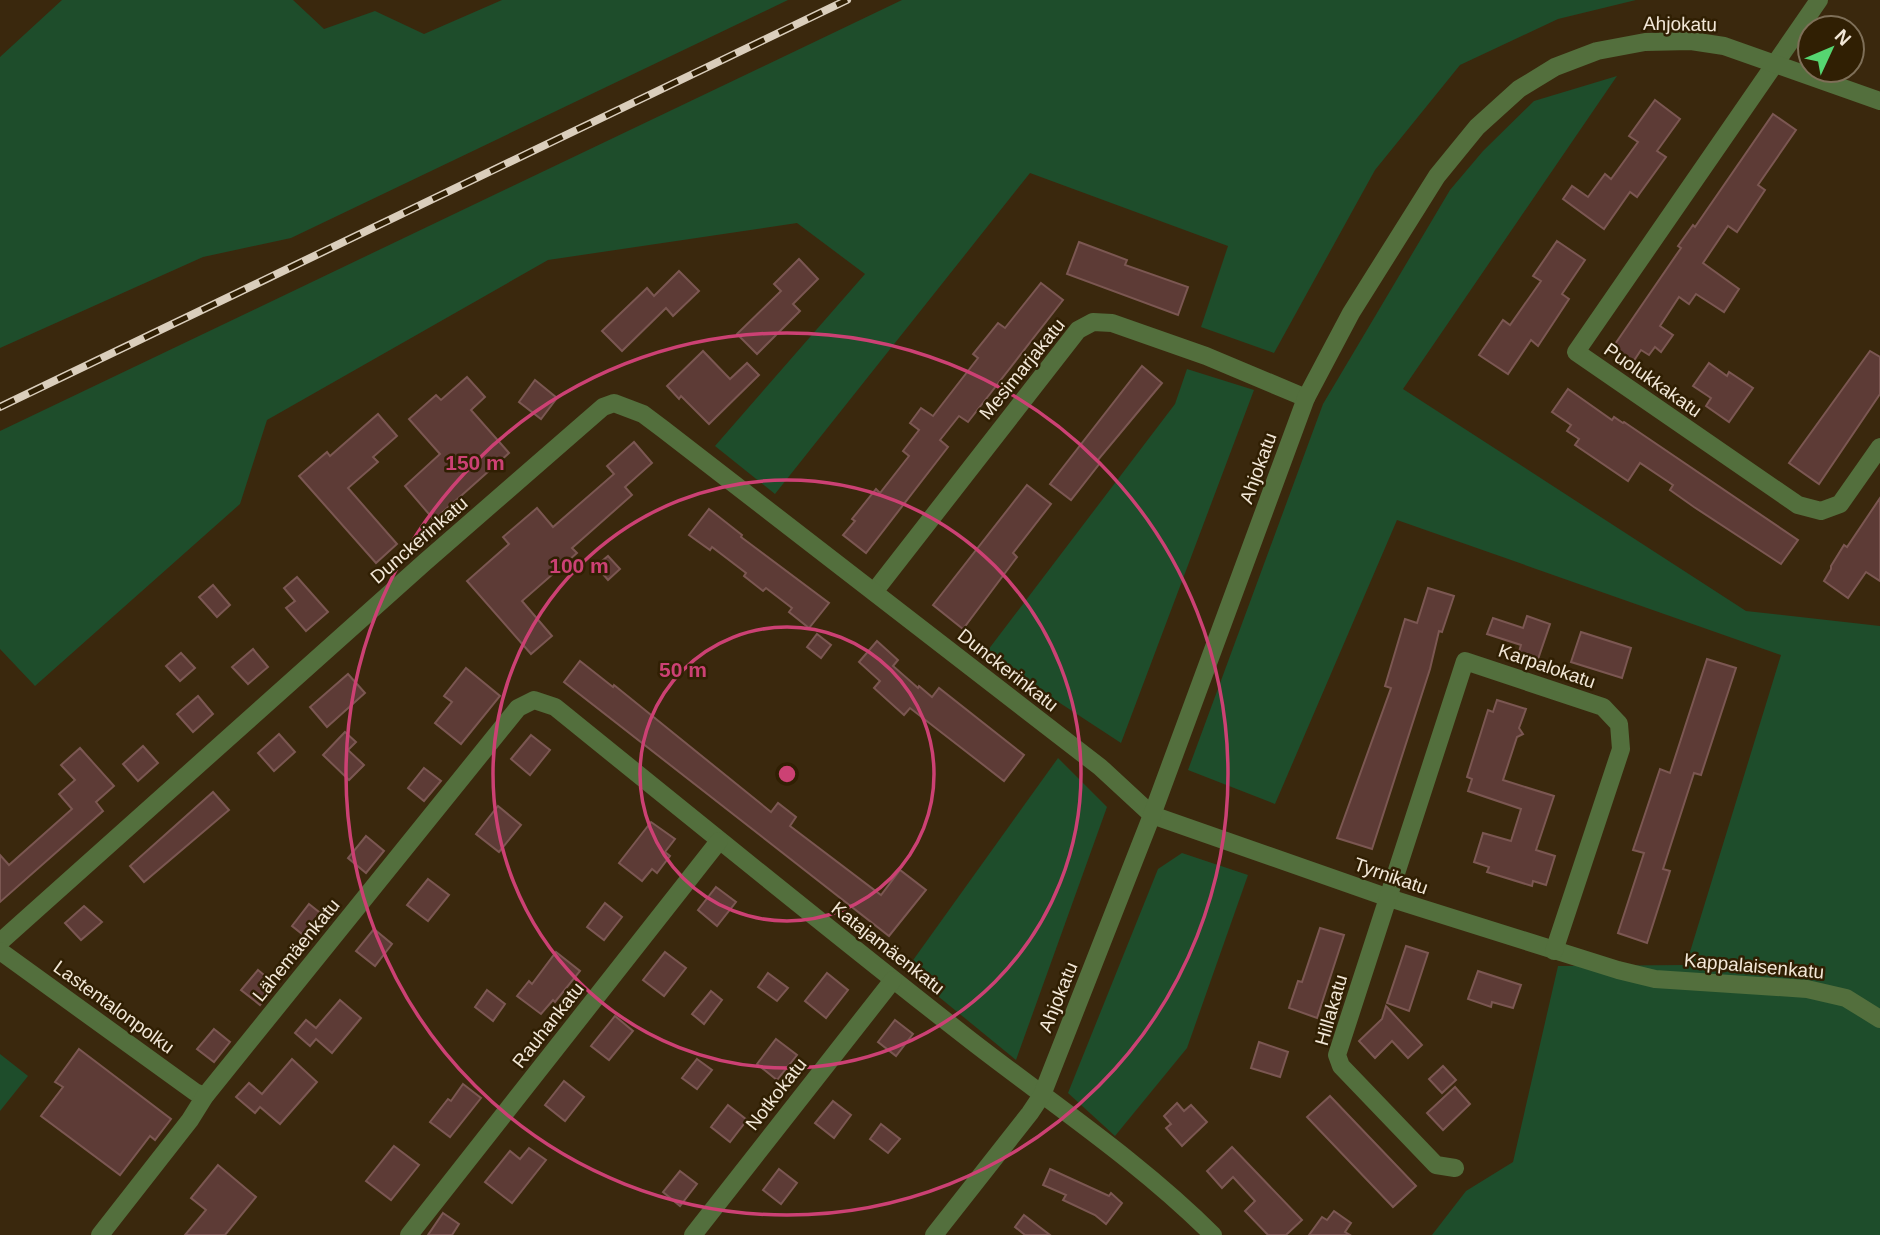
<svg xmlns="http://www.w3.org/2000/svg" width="1880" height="1235" font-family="Arial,sans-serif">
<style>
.green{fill:#1e4d2b}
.building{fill:#5d3b36;stroke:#7b5752;stroke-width:2}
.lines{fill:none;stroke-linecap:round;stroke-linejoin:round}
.minor{stroke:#536f3d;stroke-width:18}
.rail-casing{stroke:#dacebc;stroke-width:8}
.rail{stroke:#301f03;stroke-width:5;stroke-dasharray:16;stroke-linecap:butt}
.ring{fill:none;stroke:#cc4174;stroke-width:3.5}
.labels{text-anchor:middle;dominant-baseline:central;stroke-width:5;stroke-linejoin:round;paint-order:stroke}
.street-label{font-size:19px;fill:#f2e7d7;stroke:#301f03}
.centre{fill:#cc4174;stroke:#301f03;stroke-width:3.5}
.ring-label{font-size:21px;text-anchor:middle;font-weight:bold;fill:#cc4174;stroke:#301f03;stroke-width:5;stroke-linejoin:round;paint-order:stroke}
</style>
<rect width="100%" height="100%" fill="#3a280d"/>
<!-- green -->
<g class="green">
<path d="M62 0H293L324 29 375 11 424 34 502 0H788L291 238 203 257 0 348V57Z"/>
<path d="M902 0H1636L1558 19 1460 65 1375 170 1274 353 1201 327 1228 246 1030 173 775 494 715 446 865 274 797 223 548 260 267 420 240 504 35 686 0 649V431Z"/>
<path d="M1617 76 1403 389 1746 611 1880 626V1235H1432L1466 1191 1513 1162 1558 966 1686 965 1781 655 1397 520 1275 804 1188 770 1323 404 1450 190 1483 151 1534 101Z"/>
<path d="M1187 369 1254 390 1121 743 985 654 1175 404Z"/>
<path d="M1058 758 1107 807 1016 1060 906 970Z"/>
<path d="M1182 853 1248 875 1187 1048 1115 1136 1068 1093 1158 869Z"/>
<path d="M0 1054 28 1076 0 1111Z"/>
</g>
<!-- building -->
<g class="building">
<path d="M1655 100 1680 119 1657 151 1666 157 1637 197 1630 192 1604 229 1563 199 1572 186 1588 197 1605 174 1611 179 1638 142 1629 136Z"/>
<path d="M1773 114 1796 130 1758 185 1765 190 1737 232 1728 226 1703 263 1739 289 1724 312 1696 294 1689 304 1679 297 1660 326 1673 335 1661 352 1655 347 1649 355 1641 350 1631 365 1611 350 1681 248 1678 246 1693 225 1695 227Z"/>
<path d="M1557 241 1585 260 1562 294 1569 299 1538 346 1531 340 1508 374 1479 355 1503 320 1510 325 1541 281 1533 276Z"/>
<path d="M1079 242 1127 260 1125 265 1188 287 1178 315 1067 274Z"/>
<path d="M799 259 818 279 793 304 800 311 757 354 737 334 781 291 774 284Z"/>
<path d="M679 271 699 291 673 316 666 308 622 351 602 331 647 288 654 296Z"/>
<path d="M1041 283 1063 300 968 422 959 416 940 440 948 447 866 553 843 535 855 521 852 519 876 489 880 493 909 456 903 451 919 430 910 423 921 408 933 416 978 358 973 354 998 323 1005 328Z"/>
<path d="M703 351 730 379 747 363 759 375 709 424 681 396 679 399 667 386Z"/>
<path d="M1870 351 1880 357V394L1819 484 1789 463Z"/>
<path d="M1709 363 1727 376 1729 372 1753 388 1729 422 1706 406 1711 398 1693 386Z"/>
<path d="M1142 366 1162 383 1097 461 1100 463 1071 500 1050 484Z"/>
<path d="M467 377 485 397 471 410 509 453 434 520 405 486 440 454 409 419 436 395 441 400Z"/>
<path d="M535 380 557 398 541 419 519 402Z"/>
<path d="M1568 389 1612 420 1614 417 1623 423 1624 422 1798 540 1781 564 1694 507 1670 490 1673 485 1640 463 1628 481 1575 445 1579 439 1567 431 1571 425 1552 412Z"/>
<path d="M378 414 397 436 373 457 378 462 348 488 397 544 376 563 299 476 327 452 330 456Z"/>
<path d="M634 442 652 463 625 487 632 495 572 548 577 553 522 601 552 636 531 654 467 581 509 544 503 537 537 508 553 527 614 474 607 466Z"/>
<path d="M1027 485 1051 504 1013 553 1017 557 963 629 933 605Z"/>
<path d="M1880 498V581L1866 572 1848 598 1824 581 1831 569V566L1844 545 1847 547Z"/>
<path d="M709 509 742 535 741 537 829 603 809 628 789 612 792 608 766 588 763 591 744 576 746 573 712 547 710 550 689 535Z"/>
<path d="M608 556 620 569 608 580 596 566Z"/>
<path d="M297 577 328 612 306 631 286 608 295 601 284 588Z"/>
<path d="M213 585 230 605 217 617 199 597Z"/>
<path d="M1428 588 1454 596 1442 632 1439 631 1430 669 1372 849 1337 838 1391 688 1385 686 1405 619 1417 623Z"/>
<path d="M1527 616 1550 624 1536 665 1517 658 1521 645 1487 634 1493 618 1523 628Z"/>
<path d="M1581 632 1631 648 1622 678 1571 662Z"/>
<path d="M817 634 831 645 821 658 807 647Z"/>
<path d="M877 641 898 660 893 666 918 688 919 686 932 697 939 688 1024 755 1004 781 910 708 904 715 874 688 880 681 859 662Z"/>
<path d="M253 649 268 667 248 684 232 667Z"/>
<path d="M181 653 195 668 180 681 166 666Z"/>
<path d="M1707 659 1736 668 1701 775 1694 773 1663 869 1670 871 1647 943 1618 933 1644 853 1633 850 1660 769 1670 773Z"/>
<path d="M580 661 613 687 614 685 771 812 778 803 796 817 790 826 881 895 900 870 926 890 889 936 564 682Z"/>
<path d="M466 668 500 696 461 744 435 723 452 702 444 696Z"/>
<path d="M348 674 365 693 327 727 310 707Z"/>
<path d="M198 696 213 714 193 732 177 714Z"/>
<path d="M1497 700 1526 709 1519 728 1523 734 1517 737 1503 780 1554 796 1536 850 1555 856 1546 885 1533 881 1532 886 1487 872 1489 867 1474 862 1483 833 1511 841 1521 809 1468 791 1472 779 1467 777 1488 710 1493 712Z"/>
<path d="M345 732 356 742 348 750 364 765 349 780 323 755Z"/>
<path d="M279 734 295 752 274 771 258 753Z"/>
<path d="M531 735 550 750 530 775 511 759Z"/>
<path d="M143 746 158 763 138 781 123 764Z"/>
<path d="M80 748 114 786 96 802 103 811 0 902V855L9 865 72 809 59 794 75 780 61 765Z"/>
<path d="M424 768 441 781 424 801 408 788Z"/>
<path d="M213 792 229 810 144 882 130 866Z"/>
<path d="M498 806 521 825 499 852 476 834Z"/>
<path d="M651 822 675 839 665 852 670 856 657 873 652 869 642 881 619 863Z"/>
<path d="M366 836 384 851 366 873 348 858Z"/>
<path d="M428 879 449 895 428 921 407 905Z"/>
<path d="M716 887 736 902 717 926 698 910Z"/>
<path d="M605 903 622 917 604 940 587 927Z"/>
<path d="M309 904 329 920 311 941 292 926Z"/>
<path d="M84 906 102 922 81 940 65 923Z"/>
<path d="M1320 928 1344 935 1317 1018 1289 1008 1298 981 1302 982Z"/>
<path d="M374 929 392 944 375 966 356 951Z"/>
<path d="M1406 946 1428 953 1409 1011 1387 1003Z"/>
<path d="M556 952 580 971 555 1002 553 1000 541 1014 517 996 529 981 532 984Z"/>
<path d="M665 952 686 968 664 996 643 980Z"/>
<path d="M258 970 276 985 260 1005 241 990Z"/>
<path d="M1478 971 1521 985 1513 1008 1492 1002 1491 1007 1468 999Z"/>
<path d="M768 973 788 988 777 1001 758 987Z"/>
<path d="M827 973 848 990 826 1018 805 1001Z"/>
<path d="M487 990 505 1004 493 1021 475 1007Z"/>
<path d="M711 991 722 1000 704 1024 692 1014Z"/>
<path d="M340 1000 361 1018 332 1053 316 1039 310 1046 295 1033 306 1020 316 1028Z"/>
<path d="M1386 1006 1422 1045 1408 1058 1392 1041 1375 1058 1359 1041 1382 1019Z"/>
<path d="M615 1016 633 1031 609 1060 591 1046Z"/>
<path d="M895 1020 913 1034 896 1056 878 1042Z"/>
<path d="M214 1029 230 1042 214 1062 197 1049Z"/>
<path d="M776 1039 797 1055 777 1080 757 1064Z"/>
<path d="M1259 1042 1288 1052 1280 1077 1251 1068Z"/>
<path d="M79 1049 171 1119 155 1140 150 1136 120 1175 41 1116 63 1087 55 1082Z"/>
<path d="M292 1059 317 1082 280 1124 260 1107 255 1113 236 1097 249 1083 262 1094Z"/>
<path d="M697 1059 712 1070 697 1089 682 1078Z"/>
<path d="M1443 1066 1456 1080 1442 1093 1429 1079Z"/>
<path d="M564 1081 584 1097 565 1121 545 1105Z"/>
<path d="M463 1084 481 1098 450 1137 430 1122 448 1099 451 1101Z"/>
<path d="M1455 1087 1470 1104 1443 1130 1427 1113Z"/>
<path d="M1330 1096 1416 1186 1393 1207 1307 1117Z"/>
<path d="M833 1101 851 1115 834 1138 815 1123Z"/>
<path d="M1177 1103 1184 1111 1191 1105 1207 1122 1182 1146 1166 1128 1171 1124 1164 1116Z"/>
<path d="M728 1105 747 1120 730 1142 711 1127Z"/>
<path d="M881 1124 900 1139 888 1153 870 1139Z"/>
<path d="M394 1146 419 1165 391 1200 366 1181Z"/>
<path d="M1232 1147 1302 1220 1286 1235H1268L1245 1211 1255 1201 1233 1177 1222 1188 1207 1171Z"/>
<path d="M529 1148 546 1160 512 1203 485 1182 510 1151 520 1159Z"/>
<path d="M218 1165 256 1197 225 1235H185L206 1210 191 1198Z"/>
<path d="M779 1169 797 1183 781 1204 763 1190Z"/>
<path d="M1050 1169 1109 1196 1111 1193 1122 1203 1106 1224 1095 1215 1063 1200 1066 1195 1043 1185Z"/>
<path d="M680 1171 697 1184 680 1206 663 1192Z"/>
<path d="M1334 1211 1351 1223 1345 1232 1350 1235H1309L1322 1217 1327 1220Z"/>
<path d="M443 1213 459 1224 452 1235H428Z"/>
<path d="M1024 1215 1050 1235H1025L1015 1227Z"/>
</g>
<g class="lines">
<!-- minor -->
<g class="minor">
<path d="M1819 0 1576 352 1798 505 1821 511 1840 504 1880 447"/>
<path d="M874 592 1078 330 1093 322 1112 323 1206 356 1306 398"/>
<path d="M0 942 425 562 603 407 614 403 643 414 663 429 1100 767 1152 815 1389 898 1618 970 1655 979 1807 989 1846 998 1880 1019"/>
<path d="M0 951 195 1092 205 1096"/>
<path d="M1455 1168 1436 1165 1341 1066 1337 1055 1465 661 1603 707 1619 724 1621 749 1554 951"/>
<path d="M100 1235 190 1120 205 1096 518 708 534 700 555 707C691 817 827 928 965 1036 1048 1101 1138 1160 1213 1235"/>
<path d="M409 1235 719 841"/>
<path d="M693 1235 893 980"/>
<path d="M934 1235 1030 1113 1042 1095 1152 815 1306 398 1351 313 1437 176 1477 127 1519 89 1555 67 1597 51 1645 42 1691 41 1724 46 1880 101"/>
</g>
<!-- rail casing -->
<g class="rail-casing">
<path id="rail" d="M0 407 847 0"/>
</g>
<!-- rail -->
<use href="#rail" class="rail"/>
</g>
<!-- distance rings -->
<g class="ring">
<circle cx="787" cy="774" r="147"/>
<circle cx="787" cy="774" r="294"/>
<circle cx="787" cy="774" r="441"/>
</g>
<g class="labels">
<!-- street labels -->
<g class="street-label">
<text transform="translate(1680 24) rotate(1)">Ahjokatu</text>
<text transform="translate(1022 369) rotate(-51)">Mesimarjakatu</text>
<text transform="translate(1653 380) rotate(35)">Puolukkakatu</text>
<text transform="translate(1258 468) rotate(-70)">Ahjokatu</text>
<text transform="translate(419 540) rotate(-41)">Dunckerinkatu</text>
<text transform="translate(1547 666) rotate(19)">Karpalokatu</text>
<text transform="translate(1008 670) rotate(38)">Dunckerinkatu</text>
<text transform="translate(1391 876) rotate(19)">Tyrnikatu</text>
<text transform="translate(888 948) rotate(38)">Katajamäenkatu</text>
<text transform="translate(296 950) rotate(-51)">Lähemäenkatu</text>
<text transform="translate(1754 966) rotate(5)">Kappalaisenkatu</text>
<text transform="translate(1058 997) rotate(-68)">Ahjokatu</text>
<text transform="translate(114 1007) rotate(36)">Lastentalonpolku</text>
<text transform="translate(1331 1010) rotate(-74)">Hillakatu</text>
<text transform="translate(548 1025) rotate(-52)">Rauhankatu</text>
<text transform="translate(776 1094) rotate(-52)">Notkokatu</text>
</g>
</g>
<circle cx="787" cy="774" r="10" class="centre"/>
<g class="ring-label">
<text x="475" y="470">150 m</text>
<text x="579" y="573">100 m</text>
<text x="683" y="677">50 m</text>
</g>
<!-- north arrow -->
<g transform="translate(1831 49) rotate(46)"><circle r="33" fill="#301f03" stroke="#7e6f58" stroke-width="2"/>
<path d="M0-5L12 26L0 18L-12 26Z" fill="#56d671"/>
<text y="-10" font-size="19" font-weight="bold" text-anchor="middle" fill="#f2e7d7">N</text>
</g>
</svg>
